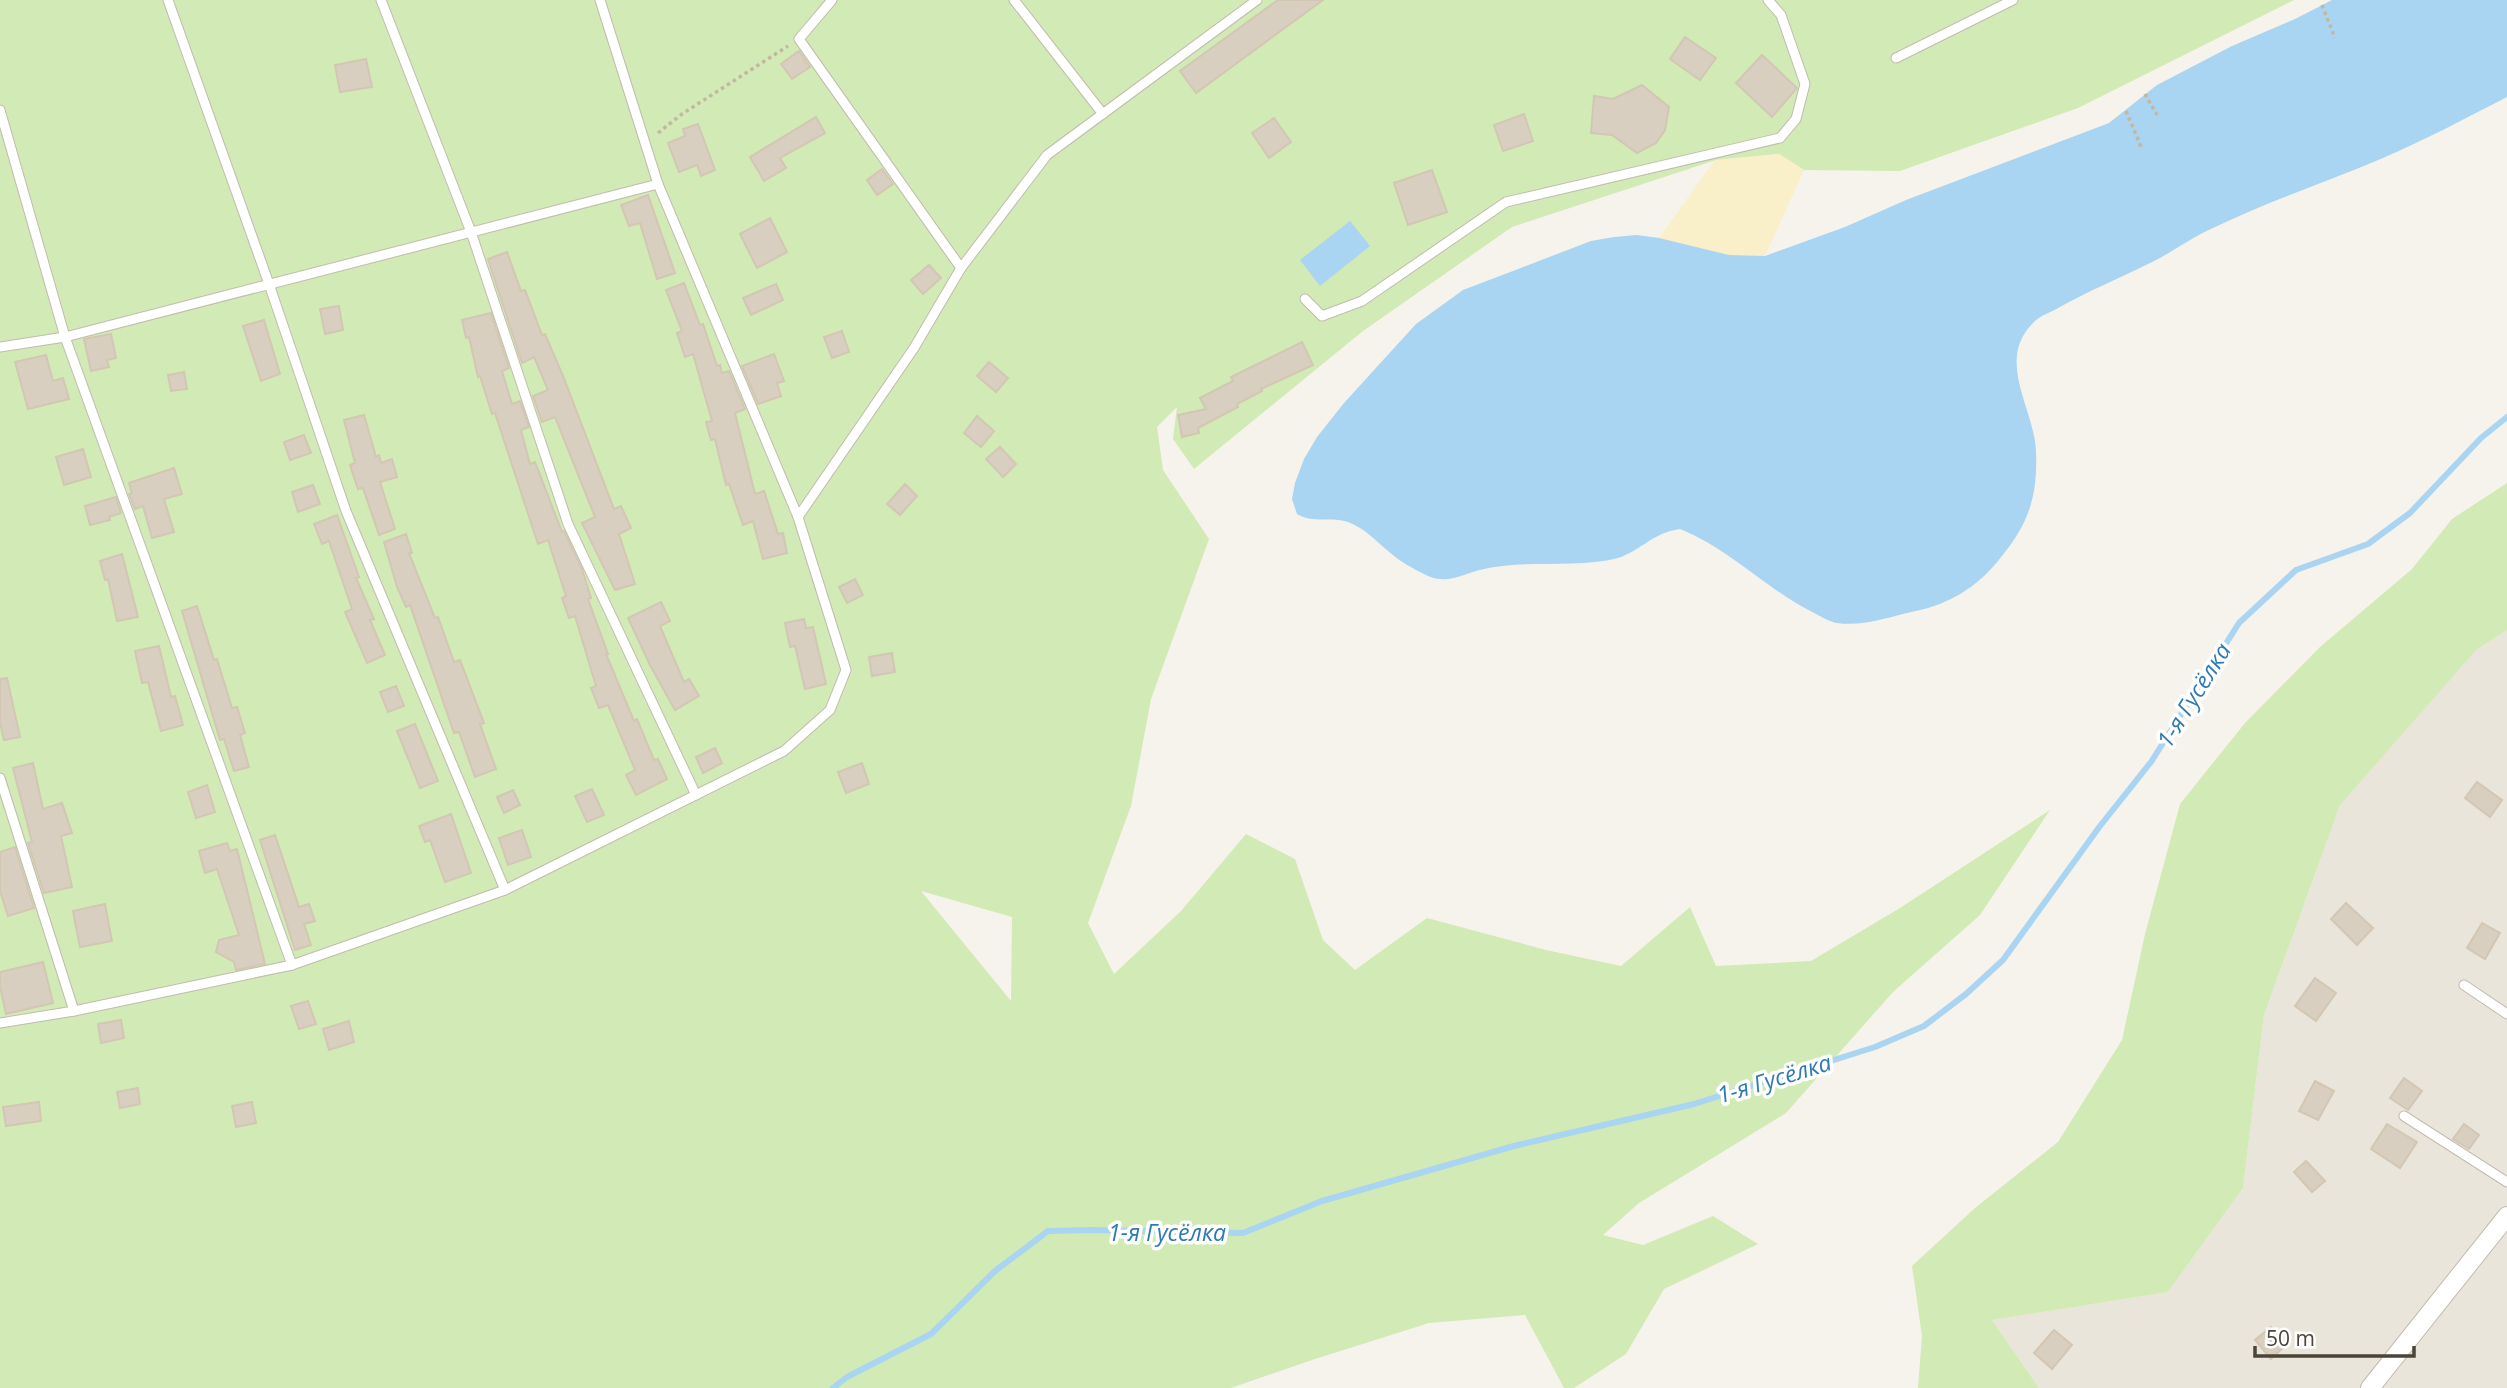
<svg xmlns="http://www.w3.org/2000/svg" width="2507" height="1388" font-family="'Open Sans',sans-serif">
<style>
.residential{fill:#eae5da}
.green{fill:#d2eab5;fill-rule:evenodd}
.sand{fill:#f9efc9}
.water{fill:#a9d4f2}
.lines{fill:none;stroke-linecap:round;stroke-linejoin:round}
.stream{stroke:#a9d4f2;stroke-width:6}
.building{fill:#d8cfc1;stroke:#d3c7b4;stroke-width:2}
.lane-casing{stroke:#c2bbae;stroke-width:11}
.street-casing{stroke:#c2bbae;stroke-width:20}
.path{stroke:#c4b79f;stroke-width:3.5;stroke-dasharray:3.5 3.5;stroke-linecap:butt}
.lane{stroke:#fff;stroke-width:9}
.street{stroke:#fff;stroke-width:18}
.labels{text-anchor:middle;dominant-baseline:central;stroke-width:7;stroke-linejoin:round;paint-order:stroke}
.water-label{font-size:23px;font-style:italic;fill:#2e7ab2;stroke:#fff}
</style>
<rect width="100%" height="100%" fill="#f6f3ec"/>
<!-- residential -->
<path class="residential" d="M2507 630V1388H2039L1992 1320 2168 1292 2243 1188 2264 1015 2340 805 2471 653Z"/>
<!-- green -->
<g class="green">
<path d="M0 0H2294L2078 108 1900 171 1804 170 1779 154 1716 160 1512 227 1363 331 1194 469 1173 439 1177 407 1157 427 1163 470 1209 539 1151 699 1131 806 1088 923 1114 974 1181 911 1246 834 1295 859 1323 940 1355 970 1427 918 1546 950 1621 966 1690 907 1716 966 1811 961 1900 908 2050 810 1980 915 1893 992 1786 1113 1639 1203 1603 1235 1643 1245 1713 1216 1758 1244 1664 1289 1626 1354 1574 1388H1564L1525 1315 1429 1323 1312 1360 1231 1388H0ZM921 891 1012 917 1011 1001Z"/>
<path d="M2507 483V630L2476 650 2340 805 2264 1015 2243 1188 2168 1292 1992 1320 2039 1388H1918L1922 1336 1912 1266 1975 1208 2058 1142 2122 1040 2145 934 2180 804 2245 723 2320 647 2412 569 2452 519Z"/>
</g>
<!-- sand -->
<path class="sand" d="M1779 154 1804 170 1765 256 1729 255 1659 238 1715 160Z"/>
<!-- water -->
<g class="water">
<path d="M2332 0H2507V97C2466 118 2425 140 2383 158 2327 182 2268 201 2213 228 2190 238 2170 254 2148 264 2118 279 2088 291 2060 307 2052 312 2041 315 2035 321 1994 359 2034 407 2036 451 2038 498 2028 525 1998 561 1977 587 1949 604 1916 611 1892 616 1863 627 1837 623 1830 622 1822 617 1816 614 1767 590 1730 549 1680 529 1652 533 1642 550 1618 558 1576 569 1527 559 1484 569 1464 573 1449 585 1428 576 1413 569 1399 561 1387 550 1375 540 1364 528 1348 522 1331 516 1314 524 1297 514L1292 499 1295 483 1304 459 1317 437 1344 403 1416 324 1463 290 1591 241 1614 237 1637 235 1659 238 1729 255 1765 256 1845 227 1906 200 2109 123 2157 85 2232 46 2295 19Z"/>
<path d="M1350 221 1370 246 1320 286 1300 260Z"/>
</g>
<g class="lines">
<!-- stream -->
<path class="stream" d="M833 1388 847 1377 931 1334 995 1271 1048 1231 1093 1230 1243 1233 1322 1201 1514 1146 1694 1104 1875 1047 1924 1026 1966 994 2003 960 2100 826 2151 762 2239 623 2296 570 2368 544 2410 513 2481 438 2507 417"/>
</g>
<!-- building -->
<g class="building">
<path d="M1278 0H1323L1196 93 1180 71Z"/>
<path d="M1685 37 1716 58 1700 80 1670 59Z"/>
<path d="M799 51 810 67 792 79 781 64Z"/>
<path d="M1762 55 1797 88 1772 117 1736 83Z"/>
<path d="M366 59 372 87 340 92 335 65Z"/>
<path d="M1642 85 1669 107 1665 130 1656 143 1637 153 1612 135 1591 133 1594 96 1613 99Z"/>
<path d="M1524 114 1533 141 1503 151 1494 125Z"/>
<path d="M816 117 825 133 780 158 786 168 764 181 750 157Z"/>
<path d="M1274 118 1291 142 1269 158 1252 133Z"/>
<path d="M698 124 715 170 701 176 697 165 679 172 668 143 685 136 683 129Z"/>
<path d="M882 169 893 184 877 195 867 180Z"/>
<path d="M1432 170 1447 212 1408 225 1394 183Z"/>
<path d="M648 195 675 273 657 279 640 223 629 226 621 205Z"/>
<path d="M770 218 787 252 757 268 740 234Z"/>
<path d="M507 252 521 291 525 290 542 335 545 334 563 376 614 509 621 506 631 528 619 534 635 584 615 590 582 523 595 517 555 417 542 422 533 396 548 390 534 357 522 363 488 259Z"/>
<path d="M929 265 941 278 923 294 911 280Z"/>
<path d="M684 283 700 325 703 324 717 366 720 365 722 373 729 371 745 409 735 413 755 494 764 491 778 534 783 533 787 553 763 559 753 521 743 525 729 484 726 485 715 439 711 440 706 422 712 421 693 354 685 357 677 333 682 331 666 290Z"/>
<path d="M776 284 783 300 751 315 743 298Z"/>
<path d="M339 306 343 330 325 334 320 309Z"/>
<path d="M491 313 509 368 502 371 512 404 520 401 529 427 521 430 530 464 535 462 562 532 564 531 582 569 591 598 588 599 608 654H606L634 721 637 719 654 760 658 759 667 779 636 795 626 775 635 770 608 705 599 708 591 688 596 686 575 616 569 618 562 598 566 596 548 540 538 544 495 413 492 414 480 376 478 377 469 337 466 338 462 320Z"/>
<path d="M264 320 280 374 261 381 243 326Z"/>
<path d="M842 331 849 352 832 358 824 337Z"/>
<path d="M111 334 116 358 107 360 109 367 91 371 84 339Z"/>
<path d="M1302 342 1313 365 1261 389 1262 391 1237 404 1238 407 1198 428 1199 433 1182 437 1178 415 1206 409 1200 398 1233 381 1231 377Z"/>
<path d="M774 354 784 381 777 383 781 396 758 404 742 366Z"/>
<path d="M46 355 53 381 63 378 69 399 28 409 15 362Z"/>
<path d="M989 362 1008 378 996 392 977 376Z"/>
<path d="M184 372 187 389 171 391 168 375Z"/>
<path d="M364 415 376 457 379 455 381 463 392 459 397 477 380 482 395 529 379 535 363 488 358 489 350 465 355 463 344 420Z"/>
<path d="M977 416 994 431 981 447 964 433Z"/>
<path d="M304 435 311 453 290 460 284 442Z"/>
<path d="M1000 447 1016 464 1003 477 986 459Z"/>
<path d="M83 449 91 477 64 485 56 457Z"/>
<path d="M174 468 182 494 164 499 174 532 152 538 143 506 135 509 129 494 132 493 129 483Z"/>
<path d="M905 484 917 496 900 515 887 504Z"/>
<path d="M313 485 320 504 298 512 292 492Z"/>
<path d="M116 497 121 513 109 517 110 520 90 525 85 506Z"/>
<path d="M337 515 359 577 356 578 374 619 370 620 385 655 367 663 345 612 352 609 329 541 322 544 314 524Z"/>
<path d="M406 534 412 553H409L435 618 438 617 454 662 460 660 484 723 480 724 496 769 475 777 459 732 454 733 410 605 406 607 397 587 384 542Z"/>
<path d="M122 554 138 617 117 621 108 579 105 580 100 561Z"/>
<path d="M855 579 863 595 847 603 839 587Z"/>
<path d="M661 602 670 621 660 626 684 682 689 679 699 696 675 710 650 665 628 618Z"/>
<path d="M197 606 214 660 217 659 232 708 237 707 245 733 240 735 249 767 234 771 224 739 220 740 182 611Z"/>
<path d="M804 619 806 628 813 627 826 684 805 689 795 646 790 647 785 623Z"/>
<path d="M159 646 171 697 175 696 183 725 161 731 148 682 142 683 135 651Z"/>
<path d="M892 653 895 672 872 676 869 657Z"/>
<path d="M7 678 20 737 4 740 0 723V679Z"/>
<path d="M396 686 404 706 388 712 380 692Z"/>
<path d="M415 724 438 781 420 788 397 731Z"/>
<path d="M715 748 722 763 703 773 696 757Z"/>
<path d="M33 763 43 809 62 803 72 833 61 836 72 887 44 893 28 843 32 842 13 768Z"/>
<path d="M862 763 869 784 846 793 838 772Z"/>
<path d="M2477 782 2502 800 2490 817 2465 798Z"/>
<path d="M207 785 215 812 196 818 188 792Z"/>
<path d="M592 789 604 815 587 822 575 796Z"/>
<path d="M513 790 520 805 504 813 497 797Z"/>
<path d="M451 814 471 873 445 882 430 840 425 842 419 826Z"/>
<path d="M522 830 531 857 508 865 499 838Z"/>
<path d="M275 835 299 907 309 904 315 921 304 924 311 945 295 950 260 840Z"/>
<path d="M227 843 230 851 237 849 265 964 236 970 234 962 216 952 219 940 239 935 217 869 205 873 199 851Z"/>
<path d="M15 847 34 908 8 916 0 891V852Z"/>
<path d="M2346 903 2373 928 2357 945 2331 919Z"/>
<path d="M105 904 112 941 80 947 73 911Z"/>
<path d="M2482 923 2500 933 2485 959 2467 948Z"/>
<path d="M43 962 53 1003 6 1014 0 987V972Z"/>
<path d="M2315 978 2336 993 2316 1021 2295 1006Z"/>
<path d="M308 1001 316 1024 299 1029 291 1006Z"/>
<path d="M121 1020 124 1038 101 1043 98 1024Z"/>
<path d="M349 1021 354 1042 329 1050 323 1029Z"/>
<path d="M2404 1078 2422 1091 2408 1110 2390 1098Z"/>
<path d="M2315 1081 2334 1091 2318 1120 2299 1111Z"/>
<path d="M138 1088 140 1104 120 1108 117 1092Z"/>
<path d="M39 1102 41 1121 6 1126 3 1107Z"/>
<path d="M252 1102 256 1123 236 1127 232 1106Z"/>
<path d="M2387 1124 2417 1142 2400 1168 2371 1149Z"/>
<path d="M2464 1124 2479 1135 2469 1149 2453 1139Z"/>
<path d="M2306 1161 2325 1181 2312 1192 2294 1172Z"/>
<path d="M2271 1327 2286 1345 2271 1359 2255 1340Z"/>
<path d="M2054 1330 2072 1345 2052 1369 2034 1353Z"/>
</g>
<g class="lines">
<!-- lane casing -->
<g class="lane-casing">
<g id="lane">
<path d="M168 0 269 284 346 511 505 890"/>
<path d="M381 0 471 232 568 524 696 795"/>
<path d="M600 0 658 184 798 517"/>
<path d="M832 0 799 39 961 268"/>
<path d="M1014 0 1103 114"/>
<path d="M1896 58 2013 0"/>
<path d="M0 110 65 337 292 965"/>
<path d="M1305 299 1322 316 1362 301 1506 202 1780 138 1796 119 1805 84 1781 15 1768 0"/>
<path d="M0 347 65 337 658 184"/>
<path d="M0 778 74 1011"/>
<path d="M2464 985 2507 1014"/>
<path d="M0 1023 74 1011 292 965 505 890 784 751 830 710 846 670 798 517 914 348 961 268 1047 155 1257 0"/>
<path d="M2404 1116 2507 1182"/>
</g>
</g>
<!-- street casing -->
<g class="street-casing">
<path id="street" d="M2370 1388 2507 1216"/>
</g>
<!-- path -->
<g class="path">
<path d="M2322 5 2335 38"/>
<path d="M2145 94 2157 115"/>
<path d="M2126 111 2142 149"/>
<path d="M658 133 682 114 788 46"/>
</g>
<!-- lane -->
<use href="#lane" class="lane"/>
<!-- street -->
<use href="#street" class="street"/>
</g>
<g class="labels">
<!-- water labels -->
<g class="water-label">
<text transform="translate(2193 695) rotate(-58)">1-я Гусёлка</text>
<text transform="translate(1774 1078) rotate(-17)">1-я Гусёлка</text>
<text x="1167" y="1232">1-я Гусёлка</text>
</g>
</g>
<!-- scale -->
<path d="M2255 1346v10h159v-10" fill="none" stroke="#4b4439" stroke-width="3.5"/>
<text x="2266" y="1346" font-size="21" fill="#4b4439" stroke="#ffffff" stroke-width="5" paint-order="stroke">50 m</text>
</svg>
